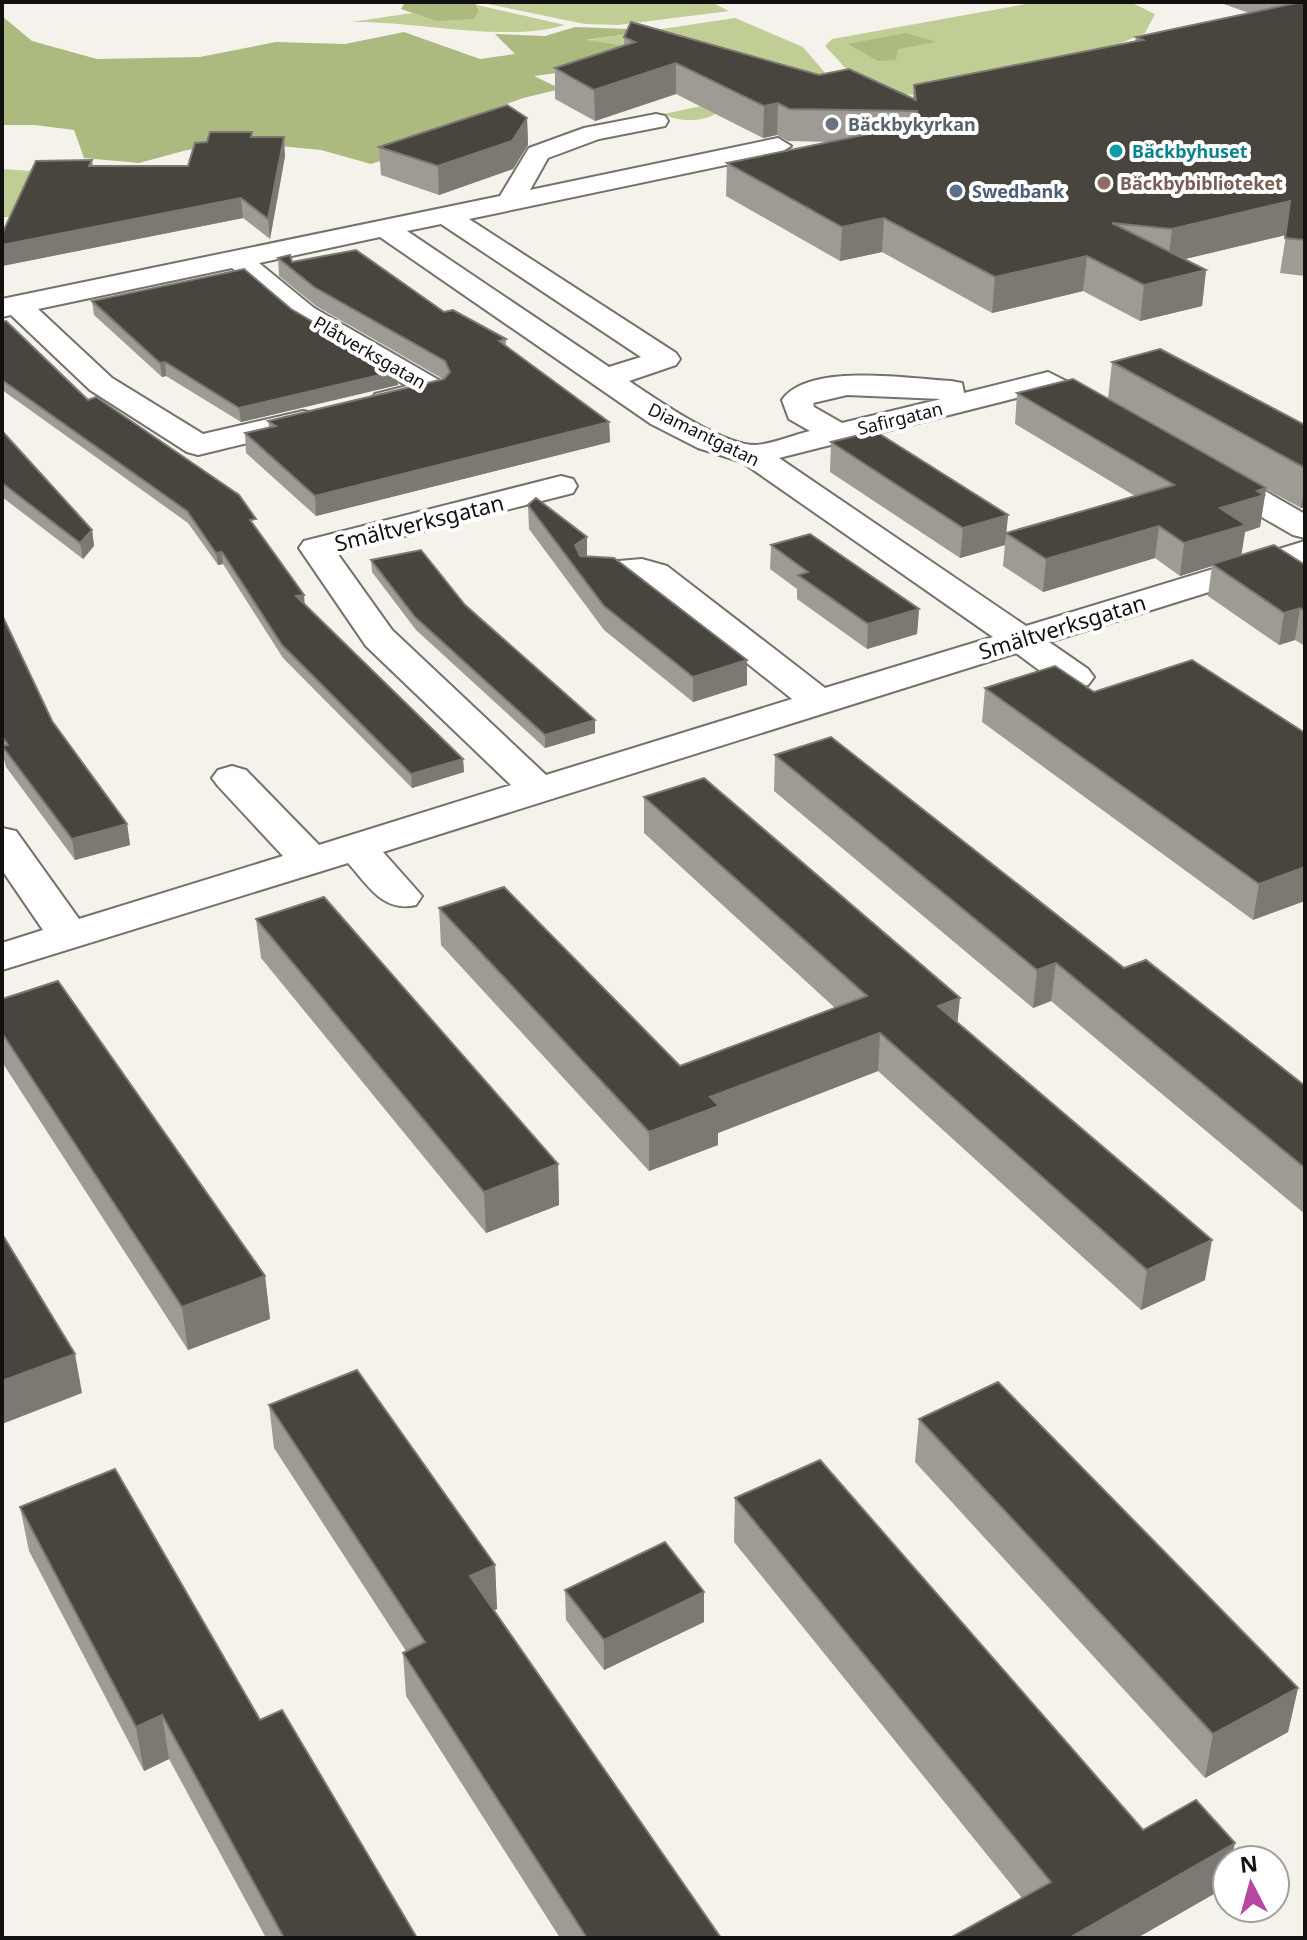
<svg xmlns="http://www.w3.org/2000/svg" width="1307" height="1940" font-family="'Noto Sans',sans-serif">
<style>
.green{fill:#c0ce95}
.forest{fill:#acba7f}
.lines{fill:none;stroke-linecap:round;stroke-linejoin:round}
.minor-casing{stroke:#75726c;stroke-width:4}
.minor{fill:#fff;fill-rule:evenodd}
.wall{fill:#9e9b94}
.shaded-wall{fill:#7c7872}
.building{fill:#48443e;stroke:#7c7872;stroke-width:2}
.worship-dot{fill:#6b7280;stroke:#fff;stroke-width:3}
.culture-dot{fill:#0f9aa8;stroke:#fff;stroke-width:3}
.education-dot{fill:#8d6e63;stroke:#fff;stroke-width:3}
.service-dot{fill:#5c6f8a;stroke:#fff;stroke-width:3}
.labels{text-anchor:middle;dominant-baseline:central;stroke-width:8;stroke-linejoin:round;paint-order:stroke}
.far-worship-label{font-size:18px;font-weight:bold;fill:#5b616d;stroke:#fff;text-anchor:start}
.far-culture-label{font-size:18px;font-weight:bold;fill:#0d838f;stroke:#fff;text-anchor:start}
.far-education-label{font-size:18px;font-weight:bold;fill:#785e54;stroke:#fff;text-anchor:start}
.far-service-label{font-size:18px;font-weight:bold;fill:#4e5e75;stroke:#fff;text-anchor:start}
.far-street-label{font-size:18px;fill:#12110f;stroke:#fff}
.street-label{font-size:22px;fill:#12110f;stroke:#fff}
</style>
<rect width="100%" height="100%" fill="#f5f2eb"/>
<!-- green -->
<g class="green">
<path d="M478 2H711L729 11 618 25 585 24Z"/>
<path d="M1037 2H1130L1155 14 1145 33 1114 46 954 84C932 101 887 96 862 82 849 74 836 57 825 46L832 39Z"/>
<path d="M477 5 565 25C506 43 417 21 352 22L412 13 436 21 479 11Z"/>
<path d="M735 18 803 47 831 80 715 114C702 122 678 122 664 114L701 106 627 46 582 41Z"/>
<path d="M2 169 32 171 11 217H2Z"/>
</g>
<!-- forest -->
<g class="forest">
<path d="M405 2H475L479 11 474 19 436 21 401 9Z"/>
<path d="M2 16 32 41 97 59 200 57 276 42 345 44 404 32 480 59 515 54 495 34 545 36 575 27 657 30 586 40 627 46 603 67 534 76 561 89 523 98 457 122 438 143 371 164 321 150 250 143 187 150 139 163 84 158 74 130 35 125H2Z"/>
<path d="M906 33 936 42 898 49 896 60 878 61 848 44Z"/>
</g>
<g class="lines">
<!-- minor casing -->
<g class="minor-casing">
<g id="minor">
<path d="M656 114 665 116 668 121 665 126 599 139 548 158 530 190 778 138 791 146 778 154 469 219 676 353 680 359 676 365 629 381C656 399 723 446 756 445 773 444 793 435 810 431L789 419 782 400C808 362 910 379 951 381L962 383 964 393 1048 372 1116 406 1121 413 1116 420 1105 422 1044 391 779 458 1026 626 1305 541V562L1049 642 1088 669 1094 677 1088 685C1060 692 1038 668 1016 653L383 852 422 896 416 905C383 913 368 885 348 863L2 970V943L43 930 2 870V828L16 831 79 919 283 856 218 786 212 778 218 770 232 766 246 770 319 845 511 785 366 646 299 548 304 541 561 476 573 479 577 486 573 493 337 553 392 630 546 775 792 699 643 580 583 578 578 571 583 564 642 559 667 566 825 688 993 637 742 462 698 448 651 424 380 237 259 263 314 308 444 383 448 389 444 395 386 410 375 408 371 401 375 394 407 386 294 320 232 268 38 309 112 378 203 434 303 411 314 413 319 420 314 427 198 455 187 452 90 390 11 315 2 317V299L500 196 529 148 584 128ZM441 224 641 357 609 367 407 231ZM847 395 941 399 842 423 814 407 813 403Z"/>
<path d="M1213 465 1225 468 1305 514V538L1293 535 1201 482 1197 475 1201 468Z"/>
</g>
</g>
<!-- minor -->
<use href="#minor" class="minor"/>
</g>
<!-- wall -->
<g class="wall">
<path d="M1218 2H1305V276L1280 273 1286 235 1185 259 1206 270 1202 306 1140 321 1083 291 992 313 882 252 840 261 726 196 727 163 833 142 788 141 777 135 763 138 676 94 595 121 555 99V68L624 45V37L819 75 913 99 914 85 1135 42 1136 37 1249 13Z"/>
<path d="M527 118 528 145 513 169 439 195 381 175 379 147Z"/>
<path d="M252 132 253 137 285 156 270 239 243 218 2 266 92 160 93 166H188L207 142Z"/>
<path d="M278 258 444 312 506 339V347L609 422 610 442 316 516 246 453 245 433 269 427 268 421 443 379 316 306 279 276Z"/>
<path d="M92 301 291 309 398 385 241 422 166 376 162 377 94 315Z"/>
<path d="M2 322 88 400 257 529 304 605 463 759 464 772 412 788 283 658 223 564 218 565 188 523 2 390Z"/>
<path d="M1112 362 1305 425V507L1301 508 1266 489 1260 527 1245 532 1241 555 1305 565V646L1295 640 1279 645 1208 596 1212 566 1180 576 1155 558 1043 592 1003 566 1006 533 1135 496 1015 424 1017 393 1108 399Z"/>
<path d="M2 431 92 530 94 546 83 559 2 497Z"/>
<path d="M831 442 1008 515 1005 545 960 558 830 472Z"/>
<path d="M528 505 587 556 747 660V685L693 702 604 630 529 529Z"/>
<path d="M771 545 919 609 917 634 867 649 797 599V589L770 569Z"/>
<path d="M371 560 465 605 595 720V733L545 748 416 630 372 572Z"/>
<path d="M2 615 52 721 127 824 130 845 75 860 6 767 2 752Z"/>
<path d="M985 688 1094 692 1305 733 1253 920 982 722Z"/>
<path d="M775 755 1305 1086V1214L1051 1001 1033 1008 774 791Z"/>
<path d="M644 797 958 1023 1205 1280 1141 1310 878 1071 718 1133V1145L649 1171 441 945 439 908 680 1066 835 1008 644 833Z"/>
<path d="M256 919 558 1164 559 1205 486 1233 261 958Z"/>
<path d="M2 999 265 1276 270 1319 188 1350 2 1062Z"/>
<path d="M269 1405 495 1565 497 1609 494 1610 721 1938H560L406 1696 403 1653 406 1651 274 1448Z"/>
<path d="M919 1419 1298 1688 1288 1732 1205 1778 915 1462Z"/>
<path d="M735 1498 1143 1830 1227 1860V1880L1226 1887 1137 1938H950L1022 1898 734 1542Z"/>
<path d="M20 1507 260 1720 417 1938H266L169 1759 144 1771 29 1551Z"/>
<path d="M565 1590 704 1622 604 1670 566 1620Z"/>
</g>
<!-- shaded-wall -->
<g class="shaded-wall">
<path d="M676 63V94L595 121 594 90Z"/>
<path d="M778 103 777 135 763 138 764 106Z"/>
<path d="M527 118 528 145 513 169 439 195 438 166Z"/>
<path d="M284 137 285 156 270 239 268 219Z"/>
<path d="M241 198 243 218 2 266V245Z"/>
<path d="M1290 201 1286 235 1168 263 1172 229Z"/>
<path d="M884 218 882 252 840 261 842 227Z"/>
<path d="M1087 256 1083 291 992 313 995 277Z"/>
<path d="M1206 270 1202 306 1140 321 1144 285Z"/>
<path d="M165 362 166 376 162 377 160 363Z"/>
<path d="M397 371 398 385 241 422 239 408Z"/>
<path d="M609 422 610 442 316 516 315 496Z"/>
<path d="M1305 485V507L1301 508Z"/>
<path d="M1266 488 1260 527 1245 532 1241 557 1212 564V566L1180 576 1184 543 1220 508 1257 491Z"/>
<path d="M1008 515 1005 545 960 558 963 528Z"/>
<path d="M1159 526 1155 558 1043 592 1046 559Z"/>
<path d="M92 530 94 546 83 559 80 543Z"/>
<path d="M587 537V561L576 569 575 545Z"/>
<path d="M222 552 223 564 218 565 216 553Z"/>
<path d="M304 595 305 607 296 596Z"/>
<path d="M1300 608 1295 640 1279 645 1284 613Z"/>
<path d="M919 609 917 634 867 649 868 624Z"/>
<path d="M747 660V685L693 702V677Z"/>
<path d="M595 720V733L545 748V735Z"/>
<path d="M463 759 464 772 412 788 411 774Z"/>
<path d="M127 824 130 845 75 860 72 839Z"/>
<path d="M1305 867V901L1253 920 1259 884Z"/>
<path d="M1056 963 1051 1001 1033 1008 1037 970Z"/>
<path d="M960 998 956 1037 938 1006Z"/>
<path d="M880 1033 878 1071 718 1133V1145L649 1171V1132L710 1097Z"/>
<path d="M558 1164 559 1205 486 1233 484 1192Z"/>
<path d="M1212 1240 1205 1280 1141 1310 1147 1270Z"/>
<path d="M265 1276 270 1319 188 1350 182 1307Z"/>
<path d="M75 1354 82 1393 2 1424V1381Z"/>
<path d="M495 1565 497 1609 473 1619 470 1576Z"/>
<path d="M704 1592V1622L604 1670V1640Z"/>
<path d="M1298 1688 1288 1732 1205 1778 1213 1734Z"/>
<path d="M162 1715 169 1759 144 1771 136 1727Z"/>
<path d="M1235 1843 1231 1860H1227V1880L1226 1887 1137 1938H1069Z"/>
</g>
<!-- building -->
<g class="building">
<path d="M1301 2H1305V240L1285 238 1290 201 1172 229 1112 223 1206 270 1144 285 1087 256 995 277 884 218 842 227 727 163 918 124 917 111 789 109 778 103 764 106 676 63 594 90 555 68 635 42 624 37 631 22 819 75 849 69 916 100 914 85 1143 40 1136 37Z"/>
<path d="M507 105 527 118 512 141 438 166 379 147Z"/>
<path d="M210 132H252L251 137H284L268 219 241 198 2 245V234L36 161 92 160 89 166H188L195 143 207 142Z"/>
<path d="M356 250 444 312 453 310 506 339 499 341 609 422 315 496 245 433 276 426 268 421 444 379 450 372 445 361 314 287 278 258 290 255 292 262Z"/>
<path d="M244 269 291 309 397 371 239 408 165 362 160 363 92 301Z"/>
<path d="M6 321 88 400 96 397 239 495 256 519 250 520 304 595 296 596 463 759 411 774 282 645 222 552 216 553 187 511 2 380V322Z"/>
<path d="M1160 349 1305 425V468L1112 362Z"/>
<path d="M1073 379 1266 488 1257 491 1264 495 1220 508 1246 525 1184 543 1159 526 1046 559 1006 533 1174 485 1017 393Z"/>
<path d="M2 431 92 530 80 543 2 483Z"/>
<path d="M875 431 1008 515 963 528 831 442Z"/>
<path d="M536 498 587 537 575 545 580 556 614 558 747 660 693 677 604 606 528 505Z"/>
<path d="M810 534 919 609 868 624 798 575 808 572 771 545Z"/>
<path d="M1274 545 1305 565V611L1300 608 1284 613 1212 564Z"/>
<path d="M421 550 465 605 595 720 545 735 415 617 371 560Z"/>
<path d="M2 615 52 721 127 824 72 839 2 746 8 745 2 736Z"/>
<path d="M1192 660 1305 733V867L1259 884 985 688 1055 666 1094 692Z"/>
<path d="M831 737 1124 968 1146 960 1305 1086V1168L1056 963 1037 970 775 755Z"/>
<path d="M704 778 960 998 938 1006 1212 1240 1147 1270 880 1033 710 1097 719 1106 649 1132 439 908 504 887 680 1066 867 996 644 797Z"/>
<path d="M324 897 558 1164 484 1192 256 919Z"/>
<path d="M58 981 265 1276 182 1307 2 1033V999Z"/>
<path d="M2 1234 75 1354 2 1381Z"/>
<path d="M357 1370 495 1565 470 1576 721 1938H587L403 1653 425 1642 269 1405Z"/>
<path d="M998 1382 1298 1688 1213 1734 919 1419Z"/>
<path d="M820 1460 1143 1830 1196 1800 1235 1843 1069 1938H950L1051 1882 735 1498Z"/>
<path d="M115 1469 260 1720 282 1710 417 1938H284L162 1715 136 1727 20 1507Z"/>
<path d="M665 1542 704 1592 604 1640 565 1590Z"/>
</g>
<!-- markers -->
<circle class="worship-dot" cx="832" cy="124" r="8"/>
<circle class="culture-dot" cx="1116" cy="151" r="8"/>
<circle class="education-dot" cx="1104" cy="183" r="8"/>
<circle class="service-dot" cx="956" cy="191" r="8"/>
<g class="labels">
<!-- far-worship labels -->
<g class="far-worship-label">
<text x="848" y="124">Bäckbykyrkan</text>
</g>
<!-- far-culture labels -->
<g class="far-culture-label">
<text x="1132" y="151">Bäckbyhuset</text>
</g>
<!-- far-education labels -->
<g class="far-education-label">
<text x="1120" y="183">Bäckbybiblioteket</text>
</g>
<!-- far-service labels -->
<g class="far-service-label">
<text x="972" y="191">Swedbank</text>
</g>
<!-- far-street labels -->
<g class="far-street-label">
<text transform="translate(370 352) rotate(30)">Plåtverksgatan</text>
<text transform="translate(900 418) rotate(-14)">Safirgatan</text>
<text transform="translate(704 434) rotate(26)">Diamantgatan</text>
</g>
<!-- street labels -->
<g class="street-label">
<text transform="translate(419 522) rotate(-14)">Smältverksgatan</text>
<text transform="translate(1062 626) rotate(-17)">Smältverksgatan</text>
</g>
</g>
<!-- border -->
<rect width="1307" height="1940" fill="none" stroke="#12110f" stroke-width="8"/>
<!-- north arrow -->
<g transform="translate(1251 1884) rotate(354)"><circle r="38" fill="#ffffff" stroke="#a0a09f" stroke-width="2"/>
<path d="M0-6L14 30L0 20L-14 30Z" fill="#b847a3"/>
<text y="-12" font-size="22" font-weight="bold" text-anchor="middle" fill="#12110f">N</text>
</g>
</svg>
